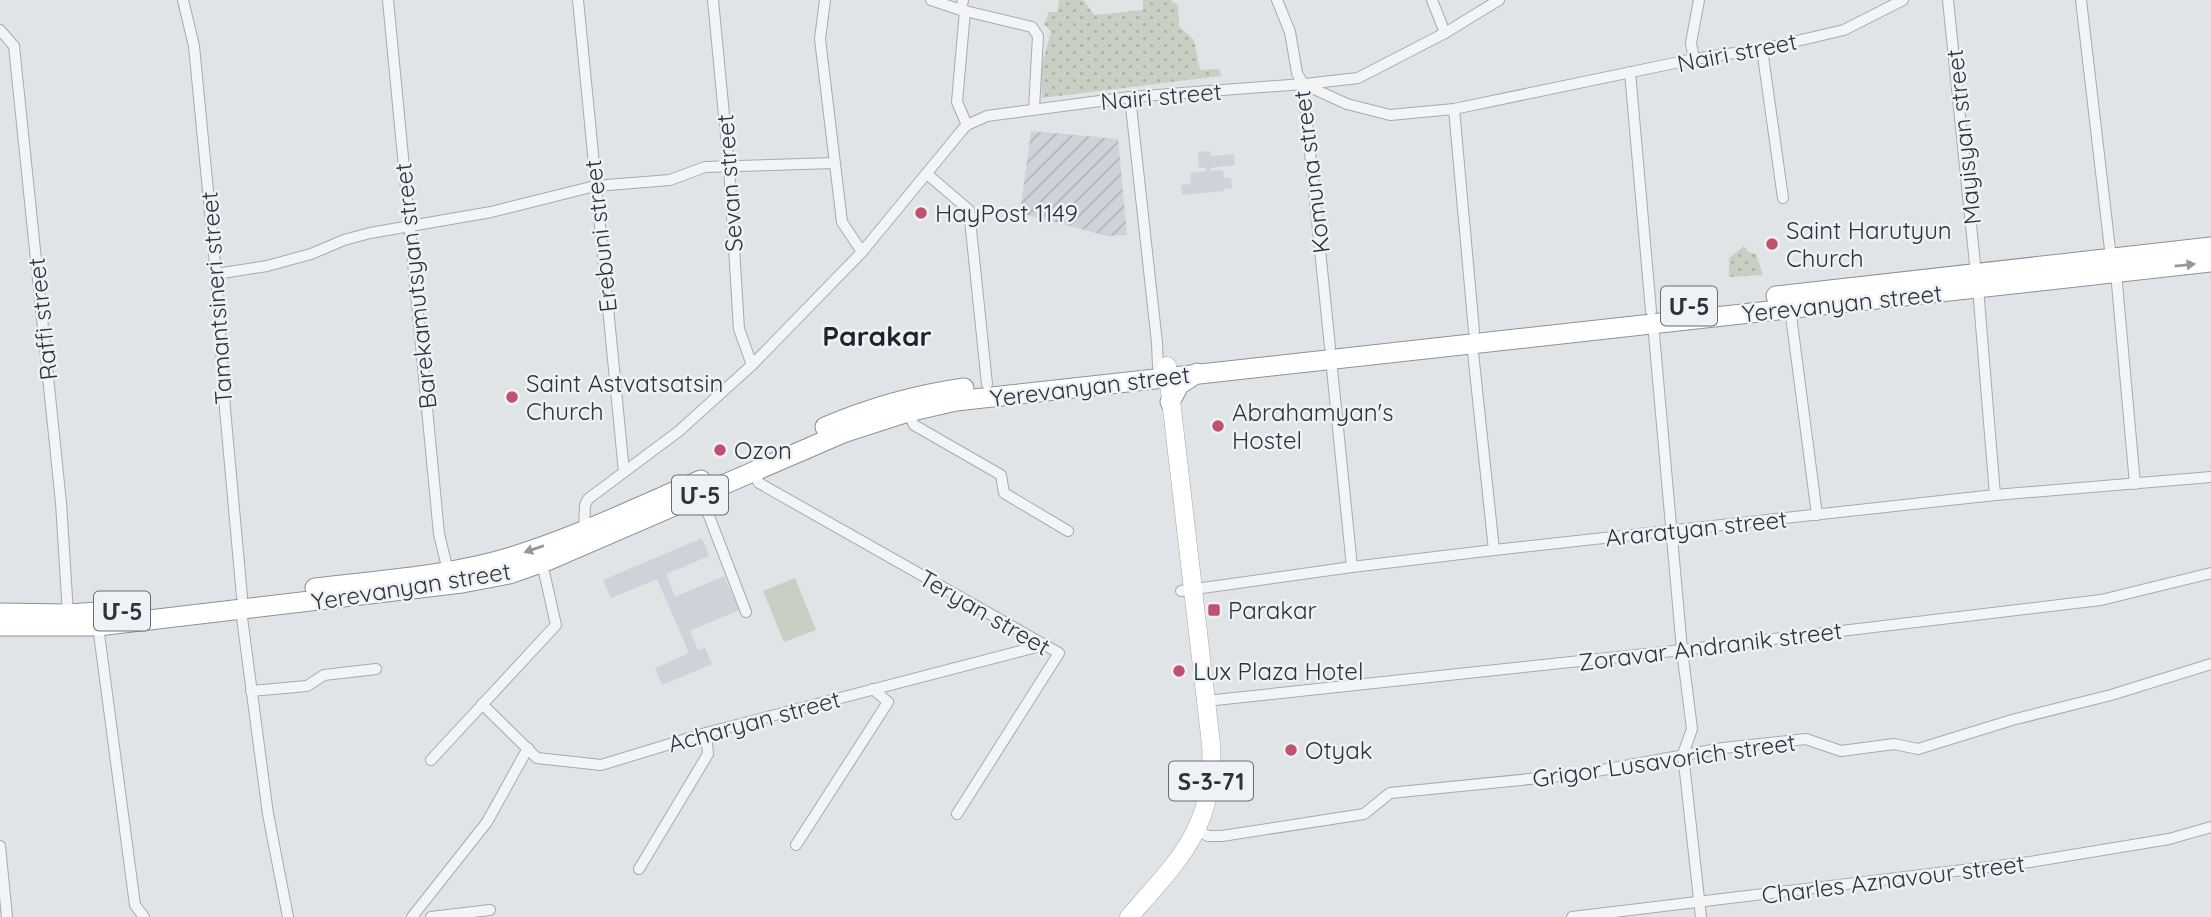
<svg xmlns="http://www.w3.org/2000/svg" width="2211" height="917" font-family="Quicksand,'Noto Sans Armenian',sans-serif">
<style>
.built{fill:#cfd3d9}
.industrial{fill:url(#industrial-furrows)}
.grass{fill:url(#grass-dots)}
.pitch{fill:#c7d0c2}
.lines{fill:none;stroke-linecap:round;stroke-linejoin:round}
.street-casing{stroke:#a6abb1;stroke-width:12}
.primary-casing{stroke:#a1a9b2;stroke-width:19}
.highway-casing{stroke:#89939c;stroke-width:21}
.street{stroke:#f2f4f6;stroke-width:10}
.primary{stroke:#fff;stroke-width:18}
.highway{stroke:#fff;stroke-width:19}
.oneway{fill:#95999e}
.poi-dot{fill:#bf536e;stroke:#eff2f5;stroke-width:2.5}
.labels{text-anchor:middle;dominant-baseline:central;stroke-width:5;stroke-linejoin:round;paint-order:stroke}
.shield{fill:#eff2f5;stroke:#666c74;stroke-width:2}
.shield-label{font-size:23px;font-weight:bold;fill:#2b333d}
.street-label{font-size:24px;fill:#2b333d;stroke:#eff2f5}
.poi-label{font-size:24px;fill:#2b333d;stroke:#eff2f5;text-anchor:start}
.quarter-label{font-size:28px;font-weight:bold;fill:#1d242e;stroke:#eff2f5}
</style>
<defs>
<pattern id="industrial-furrows" width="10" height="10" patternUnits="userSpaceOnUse" patternTransform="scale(1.75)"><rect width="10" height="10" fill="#cfd3d9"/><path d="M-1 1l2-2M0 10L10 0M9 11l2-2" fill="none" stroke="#b2b6bb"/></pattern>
<pattern id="grass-dots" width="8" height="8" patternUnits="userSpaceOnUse" patternTransform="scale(1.75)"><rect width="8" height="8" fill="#c7d0c2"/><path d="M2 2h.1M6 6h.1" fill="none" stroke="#abb3a8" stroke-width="1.8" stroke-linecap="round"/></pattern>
</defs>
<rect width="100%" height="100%" fill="#e0e4e7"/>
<!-- built -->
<g class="built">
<path d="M1210 151 1211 156 1234 154 1235 165 1210 168 1211 171 1223 170 1224 178H1231L1232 188 1224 189V191L1182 195 1181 185 1191 184 1190 173 1206 171V168H1199L1198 152Z"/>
<path d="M702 538 709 556 666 574 675 597 724 576 739 610 690 631 698 650 705 648 712 664 662 685 655 668 689 653 657 579 611 598 603 580Z"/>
</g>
<!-- industrial -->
<path class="industrial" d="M1031 131 1118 139 1127 235 1107 236 1020 213Z"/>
<!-- grass -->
<g class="grass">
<path d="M1059 0H1083L1095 15 1143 10V0H1170L1178 5 1179 26 1194 40 1200 70 1219 69 1221 76 1042 98 1041 68 1051 32 1044 24 1049 12H1057Z"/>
<path d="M1744 246 1748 252 1756 254 1763 275 1729 277V258Z"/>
</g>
<!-- pitch -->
<path class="pitch" d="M795 578 816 630 784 642 763 591Z"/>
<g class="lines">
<!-- street casing -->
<g class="street-casing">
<g id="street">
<path d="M183 0 194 46 216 274 225 409 242 597"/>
<path d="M388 0 439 534 448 571"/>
<path d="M578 0 624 472"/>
<path d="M713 0 729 167 739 329 752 365"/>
<path d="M825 0 820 39 842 222 862 252"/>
<path d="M931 0 961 10"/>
<path d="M963 0 961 10 1032 27 1038 36 1034 109"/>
<path d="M1277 0 1290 32 1297 73 1303 84 1330 347"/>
<path d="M1432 0 1445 33"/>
<path d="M1948 0 1976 274"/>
<path d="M2081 0 2111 258"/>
<path d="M965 11 957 102 967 125"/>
<path d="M0 30 14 46 61 503 68 614"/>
<path d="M1762 49 1783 198"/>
<path d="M1694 59 1691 43 1699 0"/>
<path d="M1630 72 1651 311"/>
<path d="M1305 84 1358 78 1445 33 1499 0"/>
<path d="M1130 97 1157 343 1158 367"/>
<path d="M1454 109 1474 331"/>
<path d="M927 174 969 210 987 384"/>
<path d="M2116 273 2135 484"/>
<path d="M216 274 267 266 311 254 344 240 370 233 491 212 595 186 670 180 705 167 834 163"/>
<path d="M1978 288 1995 495"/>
<path d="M1790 308 1817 515"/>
<path d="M1653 323 1682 650 1692 729 1683 754 1701 917"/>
<path d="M1472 343 1494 550"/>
<path d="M1331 359 1352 567"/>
<path d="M908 412 914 425 1001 475 1004 493 1068 531"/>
<path d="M753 472 759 483 1059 653 957 814"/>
<path d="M701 495 746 612"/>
<path d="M584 530 585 505 588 499 679 431 752 365 862 252 963 129 967 125 987 116 1130 97 1303 84 1347 104 1390 115 1454 109 1694 59 1762 49 1844 30 1903 0"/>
<path d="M1181 591 1352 567 1494 550 1995 495 2211 477"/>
<path d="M241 610 268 814 288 917"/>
<path d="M98 626 135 905 144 917"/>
<path d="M251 691 307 686 324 675 376 669"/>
<path d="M1206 701 1682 650 2101 600 2211 573"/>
<path d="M482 704 537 758 601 765 706 733 1044 645"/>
<path d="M431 760 556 625 542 563"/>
<path d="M1197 830 1208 836H1222L1364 814 1390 793 1580 774 1723 748 1806 739 1841 751 1894 744 1918 749 2012 720 2111 695 2211 664"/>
<path d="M796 845 888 702 873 689"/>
<path d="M0 846 7 917"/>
<path d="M639 869 708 754 706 733"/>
<path d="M412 917 487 822 528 748"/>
<path d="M431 917 490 910"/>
<path d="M1572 917 2030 862 2169 839 2211 827"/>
</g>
</g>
<!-- primary casing -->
<g class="primary-casing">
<path id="primary" d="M1129 917C1179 860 1216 826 1211 744L1167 366"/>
</g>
<!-- highway casing -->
<g class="highway-casing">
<g id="highway">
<path d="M1776 296 2211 247"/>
<path d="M1170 402 1179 385 1197 373"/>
<path d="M825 427C870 408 915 395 964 388"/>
<path d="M315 588C380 580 448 576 511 557 576 537 638 507 701 480"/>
<path d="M0 613 68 614 128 610"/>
<path d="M0 626H98L462 583 509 574 549 560 843 433 908 412 956 401 2211 262"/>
</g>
</g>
<!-- street -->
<use href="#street" class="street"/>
<!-- primary -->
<use href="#primary" class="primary"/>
<!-- highway -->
<use href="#highway" class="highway"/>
</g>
<!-- one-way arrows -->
<defs><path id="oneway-solid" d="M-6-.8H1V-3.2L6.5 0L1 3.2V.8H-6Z" transform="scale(1.75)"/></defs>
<g class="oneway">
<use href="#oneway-solid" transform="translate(2185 265) rotate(-6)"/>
<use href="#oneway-solid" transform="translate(534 549) rotate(161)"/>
</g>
<!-- markers -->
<g class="poi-dot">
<circle cx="921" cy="213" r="7"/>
<circle cx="1772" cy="244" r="7"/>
<circle cx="512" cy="397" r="7"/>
<circle cx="1218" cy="426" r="7"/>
<circle cx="720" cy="450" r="7"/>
<rect x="1207" y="603" width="14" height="14" rx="3.5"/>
<circle cx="1179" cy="671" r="7"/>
<circle cx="1291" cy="750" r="7"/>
</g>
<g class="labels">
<!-- shield labels -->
<g class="shield">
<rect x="1661" y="286.5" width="56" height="39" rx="5"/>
<rect x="672" y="475.5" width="56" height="39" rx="5"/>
<rect x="94" y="591.5" width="56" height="39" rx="5"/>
<rect x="1169" y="761.5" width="84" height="39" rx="5"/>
</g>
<g class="shield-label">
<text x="1689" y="306">Մ-5</text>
<text x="700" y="495">Մ-5</text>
<text x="122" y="611">Մ-5</text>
<text x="1211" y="781">Տ-3-71</text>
</g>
<!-- street labels -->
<g class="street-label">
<text transform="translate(1737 52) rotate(-11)">Nairi street</text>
<text transform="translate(1161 96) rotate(-5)">Nairi street</text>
<text transform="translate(1963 137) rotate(-96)">Mayisyan street</text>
<text transform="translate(1311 172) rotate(-97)">Komuna street</text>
<text transform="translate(729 183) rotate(-94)">Sevan street</text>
<text transform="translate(600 236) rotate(-96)">Erebuni street</text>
<text transform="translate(415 286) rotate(-96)">Barekamutsyan street</text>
<text transform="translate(216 298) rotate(-94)">Tamantsineri street</text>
<text transform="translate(1842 303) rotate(-6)">Yerevanyan street</text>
<text transform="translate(42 319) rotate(-96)">Raffi street</text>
<text transform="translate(1090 386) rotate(-7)">Yerevanyan street</text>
<text transform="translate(1696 528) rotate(-6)">Araratyan street</text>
<text transform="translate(411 586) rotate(-9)">Yerevanyan street</text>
<text transform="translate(985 612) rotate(30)">Teryan street</text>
<text transform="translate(1710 646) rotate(-7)">Zoravar Andranik street</text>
<text transform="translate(754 721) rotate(-15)">Acharyan street</text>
<text transform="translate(1664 760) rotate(-8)">Grigor Lusavorich street</text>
<text transform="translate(1893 879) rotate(-7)">Charles Aznavour street</text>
</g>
<!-- poi labels -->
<g class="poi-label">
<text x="935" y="213">HayPost 1149</text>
<text x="1786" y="230">Saint Harutyun<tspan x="1786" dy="28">Church</tspan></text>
<text x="526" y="383">Saint Astvatsatsin<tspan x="526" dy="28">Church</tspan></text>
<text x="1232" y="412">Abrahamyan's<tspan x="1232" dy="28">Hostel</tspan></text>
<text x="734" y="450">Ozon</text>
<text x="1228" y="610">Parakar</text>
<text x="1193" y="671">Lux Plaza Hotel</text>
<text x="1305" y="750">Otyak</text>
</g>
<!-- quarter labels -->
<g class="quarter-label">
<text x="877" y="335">Parakar</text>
</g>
</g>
</svg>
